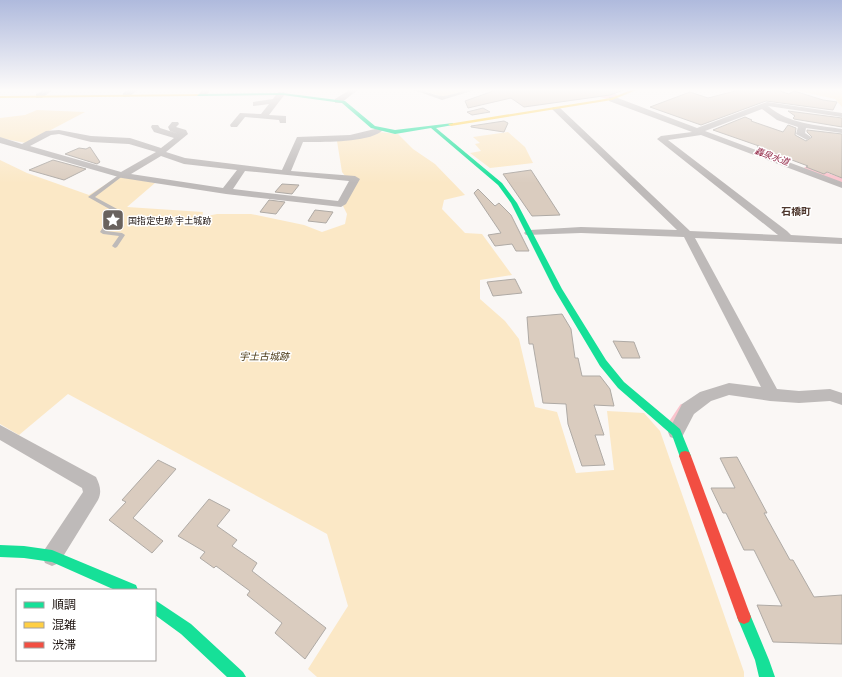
<svg xmlns="http://www.w3.org/2000/svg" width="842" height="677" font-family="'Noto Serif','Noto Sans JP',serif">
<style>
.green{fill:#fbe8c6}
.lines{fill:none;stroke-linecap:round;stroke-linejoin:round}
.stream{stroke:#fac4cd;stroke-width:5.5}
.canal{fill:#fac4cd;fill-rule:evenodd}
.river{fill:#fac4cd;fill-rule:evenodd}
.building{fill:#daccbf;stroke:#afaaa5}
.lane{fill:#bebab9;fill-rule:evenodd}
.street{fill:#bebab9;fill-rule:evenodd}
.fast{fill:#16e098;fill-rule:evenodd}
.slow{fill:#ffcf43;fill-rule:evenodd}
.jam{fill:#f24e42;fill-rule:evenodd}
.labels{text-anchor:middle;dominant-baseline:central;stroke-width:3;stroke-linejoin:round;paint-order:stroke}
.far-water-label{font-size:9px;font-style:italic;fill:#942a49;stroke:#fff}
.far-poi-label{font-size:9px;fill:#1b110d;stroke:#fff;text-anchor:start}
.far-quarter-label{font-size:10px;font-weight:bold;fill:#4e372d;stroke:#fff}
.park-label{font-size:10px;font-style:italic;fill:#483713;stroke:#fff}
</style>
<rect width="100%" height="100%" fill="#faf7f5"/>
<!-- green -->
<g class="green">
<path d="M420 89H471L443 97Z"/>
<path d="M790 89H842V107L835 99Z"/>
<path d="M37 110 85 112 26 143 0 138V118L25 115Z"/>
<path d="M379 132 398 134 413 149 435 164 465 195 444 200 442 209 465 233 482 234 512 275 480 280V299L505 321 519 339 535 407 557 412 576 473 614 470 607 411 644 413 660 431 744 672V677H317L308 669 348 606 327 534 68 394 19 435 0 424V160L27 173 89 195 119 176 155 183 127 207 203 212 202 217 217 214H251L304 225 322 232 345 224 347 214 343 206 358 179 346 177 342 172 337 141Z"/>
<path d="M508 132 525 147 533 163 490 168 470 153 481 151 475 144 480 143 473 137Z"/>
</g>
<g class="lines">
<!-- stream -->
<path class="stream" d="M672 422 682 407"/>
<!-- canal -->
<path class="canal" d="M807 166 842 178V185L803 171 802 169Z"/>
<!-- river -->
<path class="river" d="M579 89C589 88 612 88 618 96L616 99 611 100 581 92Z"/>
</g>
<!-- building -->
<g class="building">
<path d="M499 89H626L610 95 524 107 511 98 468 108 465 101Z"/>
<path d="M743 89H750L763 92 774 89 789 94 794 91 823 100 837 102 833 110 766 101 701 125 650 107 690 92 708 98Z"/>
<path d="M483 108 490 112 472 115 467 112Z"/>
<path d="M788 111 842 118V127L794 119 793 118 795 116Z"/>
<path d="M745 117 752 120 751 121 783 132 788 125 796 128 795 135 806 141 812 137 807 132V130L842 134V178L827 172 824 174 806 167 808 166 757 147 759 146 713 130Z"/>
<path d="M504 121 508 123 504 132 471 127V126Z"/>
<path d="M90 147 100 162 97 164 65 154 79 148 86 149Z"/>
<path d="M53 160 86 169 64 180 29 170Z"/>
<path d="M531 170 560 215 532 216 503 174Z"/>
<path d="M282 184 299 185 292 194 275 192Z"/>
<path d="M478 189 495 206 499 203 511 215 529 251H516L512 244 495 246 488 235 501 233 474 193Z"/>
<path d="M269 200 285 202 276 214 260 212Z"/>
<path d="M315 210 333 212 326 223 308 221Z"/>
<path d="M515 279 522 293 493 296 487 282Z"/>
<path d="M562 314 571 329 575 358H578L582 376H600L610 389 614 406 594 405 604 435H595L605 465 582 466 568 424 566 404 543 403 533 344H529L527 317Z"/>
<path d="M613 341 634 342 640 358H622Z"/>
<path d="M737 457 767 513H764L790 560H793L814 597 842 595V644L773 642 757 605 782 606 754 550H744L726 513H723L711 488H735L720 458Z"/>
<path d="M158 460 176 469 133 518 163 541 152 553 109 520 126 502 122 500Z"/>
<path d="M209 499 230 510 217 526 237 540 232 546 257 563 252 571 326 628 305 659 275 633 282 623 247 595 250 591 216 566 214 568 200 558 205 552 178 536Z"/>
</g>
<g class="lines">
<!-- lane -->
<path class="lane" d="M120 174 124 175 95 197 119 210 106 231 122 233 125 235 117 247 115 248 112 246 119 236 103 234 100 232 113 211 88 197Z"/>
<!-- street -->
<g class="street">
<path d="M46 89H54L42 98H36V94Z"/>
<path d="M130 89H138L129 97H123V93Z"/>
<path d="M204 89H211L206 96H200L199 94Z"/>
<path d="M351 89H359L341 103H335V99Z"/>
<path d="M411 89C424 88 432 96 443 96 455 95 465 88 478 89L442 100Z"/>
<path d="M278 92H284L285 94 269 115 286 116V123H280L279 120 245 117 237 127H231L230 125 240 113 261 114 269 104 253 106V102L273 99Z"/>
<path d="M609 97H615L697 128 767 102 842 113V117L768 106C789 124 816 125 842 129V133L806 128 805 133 811 137 807 140 796 134 798 127 777 120 762 109 705 131 842 182V188L701 135 668 140 787 231 791 235 842 238V244L695 238 777 389 799 391 830 389 842 393V405L830 401 799 403 770 401 729 395 711 401 694 414 682 437 676 439 670 437 668 432 682 404 700 392 729 383 761 387 684 237 581 233 526 235 524 233 526 231 530 230 581 227 677 230 552 109 553 107H559L690 231 778 235 657 139 661 136 692 132 609 101Z"/>
<path d="M172 122H178L179 124 176 127 186 130 188 134 166 152 185 158 282 170 297 137 350 135 379 128 383 130C370 143 321 142 303 142L291 171 355 176 360 179 346 204 341 207 226 194 122 178 0 143V137L22 144 46 131 59 130 91 136 130 138 161 148 174 138 154 132 151 127 152 125H158L160 128 179 134 170 131 168 127ZM59 134 91 142 129 144 156 152 121 172 30 146 51 135ZM161 156 184 164 237 170 223 188 131 174ZM245 171 349 181 338 201 233 189Z"/>
<path d="M0 425 96 477C100 485 102 492 98 500L59 563 52 566 45 563 42 556 45 549 83 492 82 488 0 440Z"/>
</g>
<!-- fast -->
<g class="fast">
<path d="M283 93 345 101 375 126 395 130 453 123V125L436 128 502 183 517 203 562 289 606 360 624 382 680 429 691 456 689 460 685 461 681 460 672 435 618 388 600 366 554 289 511 203 498 185 431 128 395 134 371 128 342 103 283 95 197 96 195 95 197 94Z"/>
<path d="M0 545 24 546 52 550 136 585 138 590H115L52 562 24 558 0 557Z"/>
<path d="M155 600 191 624 243 672 246 677H227L181 634 155 615Z"/>
<path d="M744 610 749 612 769 660 775 677H759L755 660 737 617 739 612Z"/>
</g>
<!-- slow -->
<g class="slow">
<path d="M634 89H639L612 100 451 126 448 124 611 98Z"/>
<path d="M199 94 197 96 0 98V96Z"/>
</g>
<!-- jam -->
<path class="jam" d="M685 451 689 452 691 456 751 617 749 622 744 624 739 622 737 617 679 456 681 452Z"/>
</g>
<!-- sky -->
<linearGradient id="sky" x2="0" y2="1"><stop stop-color="#afbadd"/><stop offset="0.49" stop-color="#fdfbfa"/><stop offset="1" stop-color="#fdfbfa" stop-opacity="0"/></linearGradient>
<rect width="842" height="183" fill="url(#sky)"/>
<!-- icons -->
<defs>
<g id="sight-square" transform="scale(1.15)"><rect x="-9" y="-9" width="18" height="18" rx="4" fill="#69625e" stroke="#fff"/><path d="M0-6L1.8-2.2L6-1.7L2.9 1.2L3.7 5.4L0 3.3L-3.7 5.4L-2.9 1.2L-6-1.7L-1.8-2.2Z" fill="#fff"/></g>
</defs>
<g fill-rule="evenodd">
<use href="#sight-square" x="113" y="220"/>
</g>
<g class="labels">
<!-- far-water labels -->
<g class="far-water-label">
<text transform="translate(772 156) rotate(20)">轟泉水道</text>
</g>
<!-- far-poi labels -->
<g class="far-poi-label">
<text x="128" y="220">国指定史跡 宇土城跡</text>
</g>
<!-- far-quarter labels -->
<g class="far-quarter-label">
<text x="796" y="211">石橋町</text>
</g>
<!-- park labels -->
<g class="park-label">
<text x="264" y="356">宇土古城跡</text>
</g>
</g>
<!-- legend -->
<rect x="16" y="589" width="140" height="72" fill="#ffffff" stroke="#a4a09e"/>
<rect x="24" y="602" width="20" height="6" fill="#16e098" stroke="#a4a09e"/>
<text x="52" y="609" font-size="12" fill="#1b110d">順調</text>
<rect x="24" y="622" width="20" height="6" fill="#ffcf43" stroke="#a4a09e"/>
<text x="52" y="629" font-size="12" fill="#1b110d">混雑</text>
<rect x="24" y="642" width="20" height="6" fill="#f24e42" stroke="#a4a09e"/>
<text x="52" y="649" font-size="12" fill="#1b110d">渋滞</text>
</svg>
